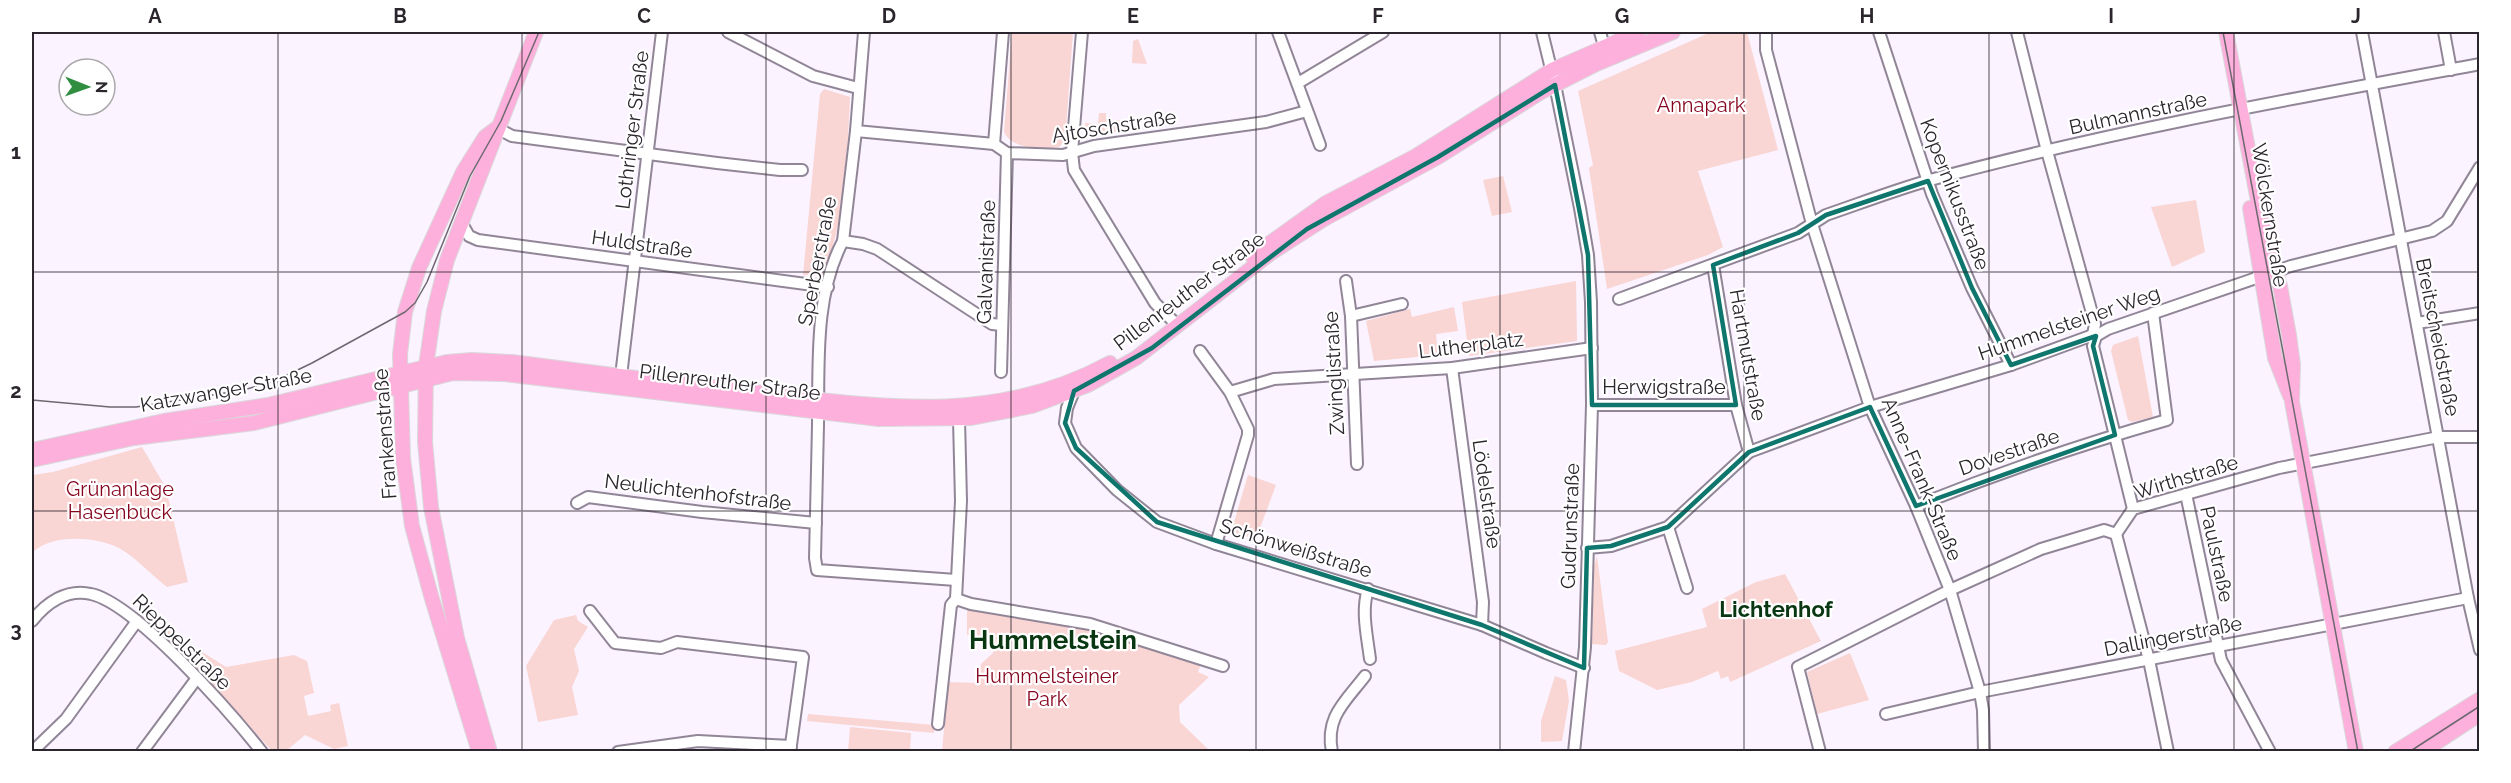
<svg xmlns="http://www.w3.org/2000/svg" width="2511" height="783" font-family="Raleway,sans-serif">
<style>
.green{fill:#f9d5d3}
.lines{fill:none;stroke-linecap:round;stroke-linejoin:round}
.minor-casing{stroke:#918697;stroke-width:14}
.major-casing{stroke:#d9d8d9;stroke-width:16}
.minor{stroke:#fff;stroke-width:10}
.major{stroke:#feb0dc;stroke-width:14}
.tram{stroke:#6e6871;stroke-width:1.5}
.marked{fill:none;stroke:#0f766e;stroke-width:4.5;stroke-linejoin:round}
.grid{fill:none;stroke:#2b262d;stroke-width:1.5;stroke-opacity:0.55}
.labels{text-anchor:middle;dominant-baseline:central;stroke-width:4.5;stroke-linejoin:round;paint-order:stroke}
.park-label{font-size:20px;fill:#85031d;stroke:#fff}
.street-label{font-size:20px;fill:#2b262d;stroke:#fff}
.quarter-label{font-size:22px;font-weight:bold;fill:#093712;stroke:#fff}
.district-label{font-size:26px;font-weight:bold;fill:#093712;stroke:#fff}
.neatline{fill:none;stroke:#2b262d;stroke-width:2}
.grid-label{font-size:20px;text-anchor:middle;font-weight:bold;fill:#2b262d}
</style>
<rect width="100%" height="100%" fill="#fbf3ff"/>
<!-- green -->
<g class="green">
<path d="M1012 32H1073L1065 141 1059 147C1042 150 1012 149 1004 132Z"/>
<path d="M1711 32H1747L1778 150 1698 171 1723 247 1708 255 1607 289 1589 168 1593 165 1578 91Z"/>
<path d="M1138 39 1147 64 1132 63 1133 41Z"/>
<path d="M824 89 850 97 848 139 839 222 826 273 821 276 803 275 820 94Z"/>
<path d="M1099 113H1106V119L1125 121 1124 131 1086 135 1085 123 1098 124Z"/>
<path d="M1503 176 1512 212 1492 216 1483 180Z"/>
<path d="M2196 200 2205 252 2172 267 2151 207Z"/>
<path d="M1576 281 1577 341 1469 356 1462 302Z"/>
<path d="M1454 307 1458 331 1436 334 1438 355 1374 361 1366 321 1410 309 1412 317Z"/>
<path d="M2138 336 2153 417 2132 422 2128 420 2111 351 2113 345Z"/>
<path d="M142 447 166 488 188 582 167 587C153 576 139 561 124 551 101 536 52 533 32 553V475L53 472Z"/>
<path d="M1248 475 1276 485 1256 539 1231 532Z"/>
<path d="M1597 556 1608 642 1606 645 1592 644 1594 566Z"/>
<path d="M1785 574 1821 641 1730 682 1728 676 1721 679 1718 671 1692 682 1657 690 1619 671 1615 651 1707 627 1702 609 1756 582Z"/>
<path d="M967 608 1067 624 1201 664 1198 672 1209 677 1179 705 1180 722 1210 751 942 752 948 682 977 683 981 664 993 653 995 642 967 635Z"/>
<path d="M576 615 578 621 588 627 574 649 579 671 572 687 578 715 538 722 526 666 554 620Z"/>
<path d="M158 624 226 667 294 655 307 661 314 693 304 696 308 716 331 711 330 705 339 703 348 746 334 749 305 735 286 751H272Z"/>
<path d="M1850 653 1869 700 1817 714 1807 672Z"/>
<path d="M1555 676 1566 680 1569 701 1562 741 1541 742V721Z"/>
<path d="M808 714 934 725V733L807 721Z"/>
<path d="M850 727 911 733 910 751H848Z"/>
</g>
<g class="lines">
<!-- minor casing -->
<g class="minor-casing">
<g id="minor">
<path d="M728 32 813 76 858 88"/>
<path d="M864 32 856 131 843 241C814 295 819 365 818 425 817 469 816 513 815 558L817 570 956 580"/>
<path d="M1082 32 1072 152 1074 170 1155 303 1173 321"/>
<path d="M1278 32 1320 145"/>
<path d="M1542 32 1555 85 1580 208 1588 255 1591 302 1592 405 1585 647 1574 752"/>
<path d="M1600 32 1604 46"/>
<path d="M1879 32 1932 194 1972 288 2011 365"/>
<path d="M2017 32 2047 151 2095 324 2093 335"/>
<path d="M2362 32 2468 598 2480 650"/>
<path d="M2444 32 2451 70"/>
<path d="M1298 83 1383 32"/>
<path d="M497 128 512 136 717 163 780 170H802"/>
<path d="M856 131 994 144 1007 153 1063 155 1094 146 1266 122 1307 111"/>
<path d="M994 144 1003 32"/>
<path d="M461 222 469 236 478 240 828 287"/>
<path d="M843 241 863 244 877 249 992 324 1002 325"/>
<path d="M1713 265 1736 405 1749 452"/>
<path d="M1346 281 1351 316 1357 464"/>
<path d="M1619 299 1798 233 1812 224 1766 50V32"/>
<path d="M1351 316 1402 304"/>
<path d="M2417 323 2480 313"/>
<path d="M2096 336 2108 329 2291 266 2432 231 2447 221 2480 167"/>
<path d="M2096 336 2093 346 2133 509"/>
<path d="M1200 351 1230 392 1248 429V435L1216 544"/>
<path d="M1452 368 1483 602 1482 625"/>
<path d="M1001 372 1007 153"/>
<path d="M621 376 662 32"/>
<path d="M1074 391 1067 408 1065 423 1076 448 1117 490 1157 522 1216 544 1482 625 1546 653 1584 668"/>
<path d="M1230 392 1274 379 1452 368 1592 348"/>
<path d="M1592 405H1736"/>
<path d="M2186 494 2221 660 2270 752"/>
<path d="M577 503 588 497 702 512 816 523"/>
<path d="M1916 506C1998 473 2082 444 2167 420L2153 313"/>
<path d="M1668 527 1687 588"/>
<path d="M2116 534 2133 509 2279 468 2439 437H2480"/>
<path d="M2116 534 2149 660 2168 752"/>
<path d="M1587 548 1611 546 1668 527 1749 452 1870 407 2011 365 2093 335"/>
<path d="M1368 589C1361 611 1367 635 1370 659"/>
<path d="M956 599 971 604 1090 624 1223 666"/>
<path d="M590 611 615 643 661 648 677 642 803 657 790 752"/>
<path d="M32 621C46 603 67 588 91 594 136 604 231 713 262 752"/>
<path d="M1886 714 1980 692 2468 598"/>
<path d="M938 724 951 605 956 599 961 501 959 419"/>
<path d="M37 747 66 719 137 621"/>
<path d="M142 752 197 678"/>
<path d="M618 752 698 741 791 746"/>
<path d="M1332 752C1325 717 1345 702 1365 676"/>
<path d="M1820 752 1798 667 1950 590 2041 549 2104 530 2116 534"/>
<path d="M1984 752 1983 710 1980 692 1950 590 1916 506 1870 407 1812 224 1826 215C1861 203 1895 190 1930 180 2110 131 2296 98 2480 64"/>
</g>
</g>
<!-- major casing -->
<g class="major-casing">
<g id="major">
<path d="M2226 32 2264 233 2280 286 2289 335 2293 365 2292 402 2356 752"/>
<path d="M2250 208 2275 358 2290 396"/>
<path d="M1252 256 1326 203 1416 156 1552 70 1639 32"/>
<path d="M32 450 164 421 268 405 447 362 472 360 512 362C593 373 674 383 755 392 879 407 995 426 1110 363"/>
<path d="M32 460 134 438 254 423 453 373 505 374 879 419 971 418 1032 406 1088 385 1136 358 1271 253 1324 219 1438 157 1541 92 1596 64 1673 32"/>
<path d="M479 752 432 599 412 526 403 458 400 354 405 312 419 268 463 172 485 137 497 128"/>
<path d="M490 752 457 638 431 507 425 442 426 366 434 311 447 260 536 32"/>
<path d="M2395 752 2480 699"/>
<path d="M2422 752 2480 714"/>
</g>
</g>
<!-- minor -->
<use href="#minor" class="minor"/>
<!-- major -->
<use href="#major" class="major"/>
<!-- tram -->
<g class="tram">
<path d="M2223 32 2358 752"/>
<path d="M32 400 110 407H136L244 390 279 379 312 363 405 312 415 303 427 282 470 176 501 121 539 32"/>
<path d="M2409 752 2480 706"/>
</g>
</g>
<!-- marked area -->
<path class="marked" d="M1555 85 1588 255 1592 405H1736L1713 265 1798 233 1826 215 1928 181 1972 288 2011 365 2096 336 2093 346 2115 435 1916 506 1870 407 1749 452 1668 527 1611 546 1587 548 1584 668 1482 625 1157 522 1076 448 1065 423 1074 391 1152 348 1307 229 1438 157Z"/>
<!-- grid -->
<path class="grid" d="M278 32V752M522 32V752M766 32V752M1011 32V752M1256 32V752M1500 32V752M1744 32V752M1989 32V752M2234 32V752M32 272H2480M32 511H2480"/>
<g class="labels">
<!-- park labels -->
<g class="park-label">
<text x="1701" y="105">Annapark</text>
<text x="120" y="489">Grünanlage<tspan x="120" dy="23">Hasenbuck</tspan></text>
<text x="1047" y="676">Hummelsteiner<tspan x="1047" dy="23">Park</tspan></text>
</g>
<!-- street labels -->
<g class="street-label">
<text transform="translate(2138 113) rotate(-12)">Bulmannstraße</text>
<text transform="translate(1114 126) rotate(-9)">Ajtoschstraße</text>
<text transform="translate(632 130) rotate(-83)">Lothringer Straße</text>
<text transform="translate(1955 194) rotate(69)">Kopernikusstraße</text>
<text transform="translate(2270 215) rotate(81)">Wölckernstraße</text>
<text transform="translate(642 244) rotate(8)">Huldstraße</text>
<text transform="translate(817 261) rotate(-79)">Sperberstraße</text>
<text transform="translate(986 262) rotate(-88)">Galvanistraße</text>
<text transform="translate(1189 291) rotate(-37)">Pillenreuther Straße</text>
<text transform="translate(2069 323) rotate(-19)">Hummelsteiner Weg</text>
<text transform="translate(2438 337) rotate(79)">Breitscheidstraße</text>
<text transform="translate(1471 345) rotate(-7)">Lutherplatz</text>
<text transform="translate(1748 355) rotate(80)">Hartmutstraße</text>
<text transform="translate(1334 373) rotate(-93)">Zwinglistraße</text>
<text transform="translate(730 382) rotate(7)">Pillenreuther Straße</text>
<text x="1664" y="387">Herwigstraße</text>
<text transform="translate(226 390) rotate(-10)">Katzwanger Straße</text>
<text transform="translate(385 434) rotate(-94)">Frankenstraße</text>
<text transform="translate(2009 452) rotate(-19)">Dovestraße</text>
<text transform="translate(2186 477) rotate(-17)">Wirthstraße</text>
<text transform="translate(1922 479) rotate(67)">Anne-Frank-Straße</text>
<text transform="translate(698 492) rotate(7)">Neulichtenhofstraße</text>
<text transform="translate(1487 494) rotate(82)">Lödelstraße</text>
<text transform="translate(1570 526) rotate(-88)">Gudrunstraße</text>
<text transform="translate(1296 548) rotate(17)">Schönweißstraße</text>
<text transform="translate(2217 554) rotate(78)">Paulstraße</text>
<text transform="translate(2173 636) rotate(-11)">Dallingerstraße</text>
<text transform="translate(182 642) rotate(44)">Rieppelstraße</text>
</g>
<!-- quarter labels -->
<g class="quarter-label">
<text x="1776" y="609">Lichtenhof</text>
</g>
<!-- district labels -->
<g class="district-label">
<text x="1053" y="640">Hummelstein</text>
</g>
</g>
<!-- border -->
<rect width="2511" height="783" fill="none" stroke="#ffffff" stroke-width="66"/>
<!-- north arrow -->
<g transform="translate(87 87) rotate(91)"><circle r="28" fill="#ffffff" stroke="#aaa8ab" stroke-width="1.5"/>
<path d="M0-4.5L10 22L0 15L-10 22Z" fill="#308e40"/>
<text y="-9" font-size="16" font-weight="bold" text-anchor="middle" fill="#2b262d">N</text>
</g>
<rect x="33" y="33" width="2445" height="717" class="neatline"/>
<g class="grid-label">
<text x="155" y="23">A</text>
<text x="400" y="23">B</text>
<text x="644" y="23">C</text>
<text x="889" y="23">D</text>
<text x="1133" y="23">E</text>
<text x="1378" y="23">F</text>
<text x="1622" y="23">G</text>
<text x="1867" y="23">H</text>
<text x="2111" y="23">I</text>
<text x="2356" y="23">J</text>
<text x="16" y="159">1</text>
<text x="16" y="398">2</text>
<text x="16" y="637">3</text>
</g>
</svg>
